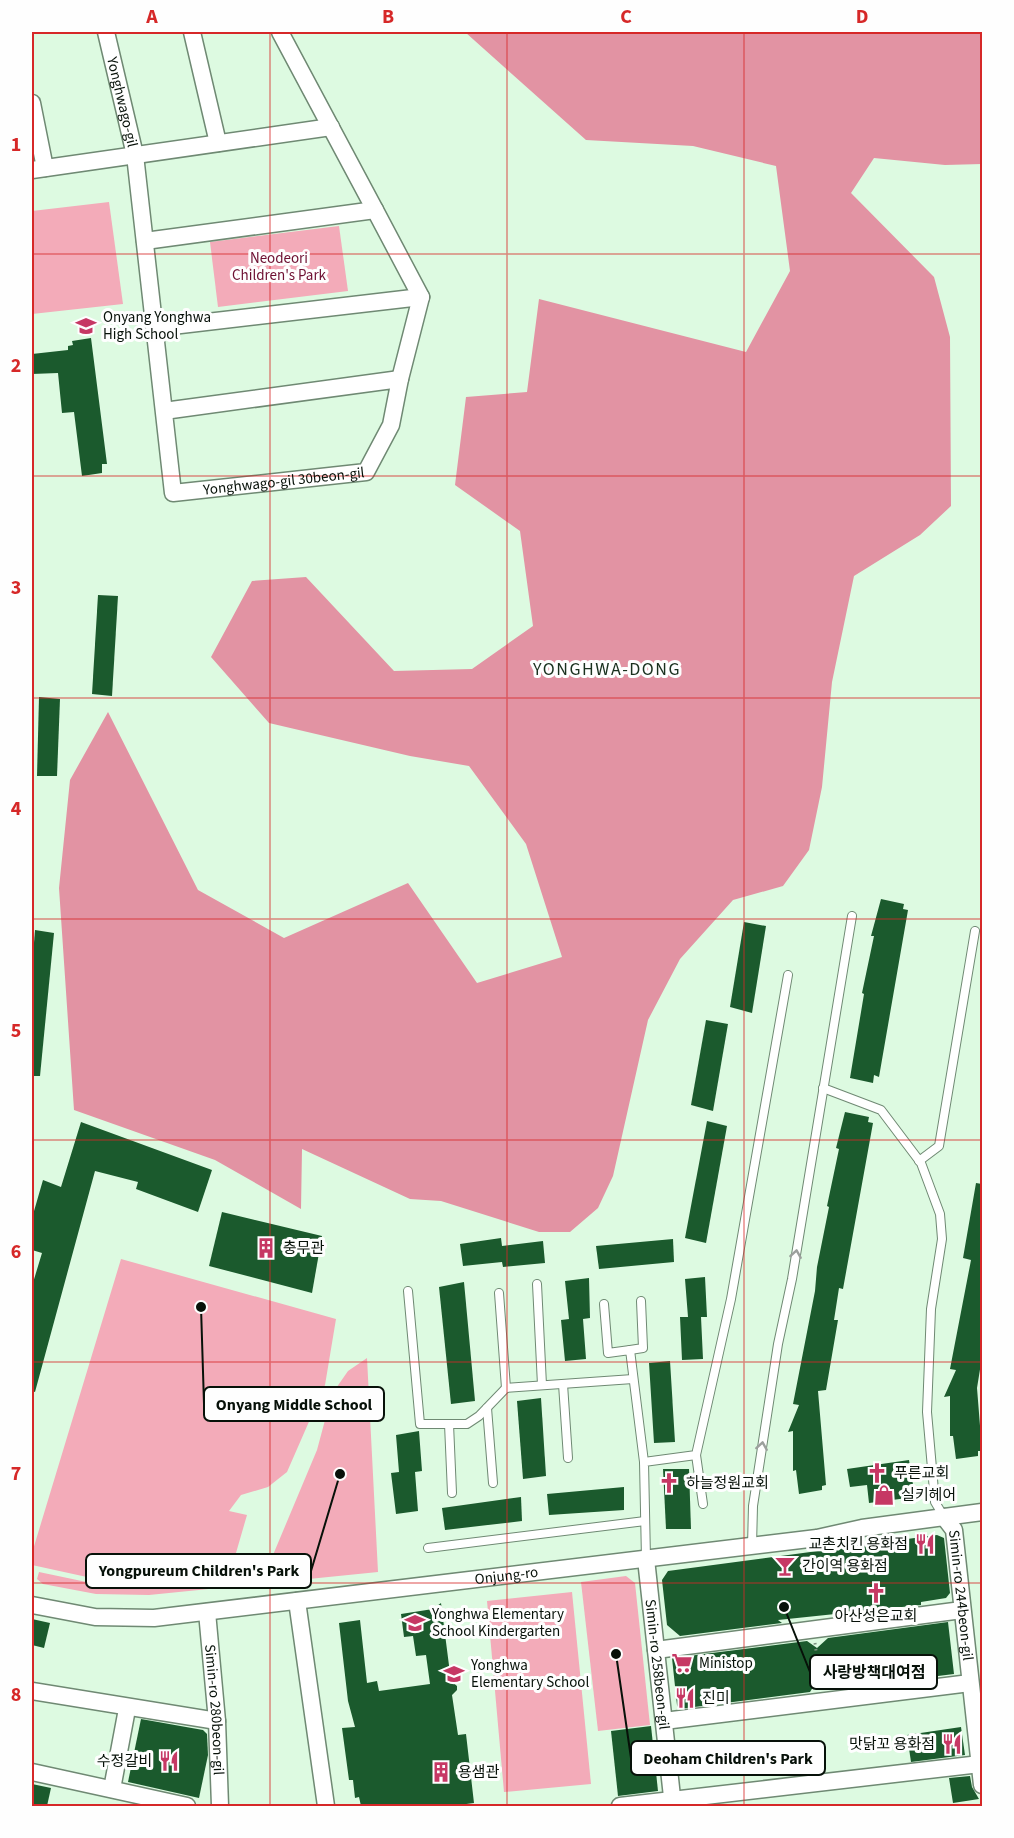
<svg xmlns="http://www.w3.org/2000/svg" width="1014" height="1838" font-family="'Source Sans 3','Noto Sans KR',sans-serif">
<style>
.green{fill:#f3abb9}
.forest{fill:#e293a3}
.building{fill:#1b5a2d}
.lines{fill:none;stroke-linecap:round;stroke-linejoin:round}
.service-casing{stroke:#6f8973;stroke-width:10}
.minor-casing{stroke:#6f8973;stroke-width:19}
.path{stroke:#7c907f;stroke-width:3;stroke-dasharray:1.5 4.5;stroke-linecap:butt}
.service{stroke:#fff;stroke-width:8}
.minor{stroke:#fff;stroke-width:16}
.oneway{stroke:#9ca09d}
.grid{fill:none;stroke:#d62828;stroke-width:1.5;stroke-opacity:0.55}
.labels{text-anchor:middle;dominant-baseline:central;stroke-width:6;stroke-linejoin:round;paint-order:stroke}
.street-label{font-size:15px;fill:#071109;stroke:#fefefe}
.park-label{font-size:15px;fill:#6d0f31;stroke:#fefefe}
.poi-label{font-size:15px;fill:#071109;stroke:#fefefe;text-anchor:start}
.quarter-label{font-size:18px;letter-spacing:1.5px;fill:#19301e;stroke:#fefefe}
.leader{fill:none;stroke:#071109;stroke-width:2}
.callout-dot{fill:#071109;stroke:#fefefe;stroke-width:2}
.callout{fill:#fefefe;stroke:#071109;stroke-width:2}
.callout-label{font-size:16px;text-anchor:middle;font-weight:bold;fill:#071109}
.neatline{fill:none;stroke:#d62828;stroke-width:2}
.grid-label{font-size:20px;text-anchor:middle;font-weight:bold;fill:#d62828}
</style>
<rect width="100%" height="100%" fill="#ddfae1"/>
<!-- green -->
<g class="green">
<path d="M109 202 123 304 32 314V211Z"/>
<path d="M339 226 348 291 218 307 210 242Z"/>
<path d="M121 1259 336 1319 325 1385 287 1472 268 1487 241 1495 229 1511 247 1515 229 1577 165 1583 96 1579 32 1565V1553Z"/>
<path d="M367 1358 378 1572 149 1595 96 1594 43 1584 37 1579 39 1572 96 1584 140 1586 265 1574 317 1450 332 1394 348 1371Z"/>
<path d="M626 1576 635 1583 650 1725 598 1731 581 1582Z"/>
<path d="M572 1592 591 1784 504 1792 487 1601Z"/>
</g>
<!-- forest -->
<path class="forest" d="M465 32H982V164L945 165 874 158 851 193 934 277 950 337 951 506 920 535 854 576 832 682 822 787 809 850 783 886 733 900 680 959 648 1020 613 1176 598 1208 570 1232H539L441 1201 410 1199 302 1149 301 1209 215 1160 74 1110 59 888 70 780 108 712 198 890 284 938 408 883 477 983 562 957 526 844 469 766 410 756 269 723 211 657 252 581 306 577 394 671 472 669 533 626 520 531 455 485 466 397 527 392 539 299 746 352 790 271 776 166 693 146 586 140Z"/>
<!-- building -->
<g class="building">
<path d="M91 338 107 464H102V473L82 476 74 412 62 413 58 373 32 374V354L68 350V346L73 345 72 341Z"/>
<path d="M98 595 118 596 112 696 92 694Z"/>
<path d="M39 697 60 699 57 776H37Z"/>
<path d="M881 899 904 904 903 909 908 910 879 1077 874 1075 873 1083 850 1078 864 994 862 993 874 936H871Z"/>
<path d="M744 922 766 926 752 1013 730 1007Z"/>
<path d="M35 930 54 933 40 1076H32V969Z"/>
<path d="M706 1020 728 1024 713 1111 691 1105Z"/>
<path d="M845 1112 869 1117 868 1122 873 1123 843 1289 839 1288 834 1320H838L826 1390 818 1391 826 1485 822 1486V1490L799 1494 796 1470 793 1471V1431L788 1432 799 1405 793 1404 815 1291 817 1267 829 1207 827 1206 839 1149 836 1148Z"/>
<path d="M707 1121 727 1126 706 1243 685 1238Z"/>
<path d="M81 1122 212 1170 198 1212 136 1189 138 1182 95 1171 35 1392 32 1391V1286L42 1253 32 1250V1218L43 1180 61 1187Z"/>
<path d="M976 1183 982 1184V1357L977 1388 982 1451H978V1456L956 1459 953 1436H950V1396L944 1397 956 1370 950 1369 971 1260 963 1258Z"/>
<path d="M222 1212 322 1236 312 1293 209 1266Z"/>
<path d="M501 1238 502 1246 543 1241 545 1263 503 1267 502 1262 463 1266 460 1244Z"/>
<path d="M673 1239 674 1262 599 1269 596 1246Z"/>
<path d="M705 1277 707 1317H701L703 1359 682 1360 680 1317H688L685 1279Z"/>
<path d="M589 1278 590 1318 583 1319 586 1359 565 1361 561 1320 569 1319 565 1281Z"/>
<path d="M464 1282 475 1401 451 1404 439 1287Z"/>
<path d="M670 1361 675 1442 654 1443 649 1363Z"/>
<path d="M541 1398 546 1476 523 1479 517 1401Z"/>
<path d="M419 1431 422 1471 415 1472 418 1511 396 1514 391 1473 399 1472 396 1435Z"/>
<path d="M909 1460 915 1497 869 1503 867 1485 850 1487 847 1469Z"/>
<path d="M663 1469H689L691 1529H666Z"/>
<path d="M624 1487V1510L549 1515 547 1494Z"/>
<path d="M521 1497 522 1521 445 1530 442 1508Z"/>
<path d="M937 1535 944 1538 950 1593 946 1598 921 1602V1605L778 1620 782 1623 680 1636 667 1625 662 1580 668 1571Z"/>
<path d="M441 1603 451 1681 457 1686V1690L452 1695 458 1735 466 1734 474 1803 451 1806H361L359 1797 355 1798 353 1780H349L342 1728 355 1727 348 1701 339 1623 360 1620 367 1683 377 1681 379 1691 430 1684 426 1655 416 1656 413 1636 404 1637 401 1614 433 1609Z"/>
<path d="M32 1619 50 1623 44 1648 32 1645Z"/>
<path d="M948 1622 954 1674 834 1689 820 1676 810 1692 679 1709 677 1705 672 1658 807 1641 817 1648 828 1638Z"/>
<path d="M141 1719 203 1730 207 1734 208 1755 199 1798 128 1782Z"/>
<path d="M651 1726 658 1791 618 1796 611 1731Z"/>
<path d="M961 1727 965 1755 911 1762 907 1735Z"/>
<path d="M970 1776 972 1787 979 1799 953 1803 949 1778Z"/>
<path d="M32 1784 51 1788 47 1806H32Z"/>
</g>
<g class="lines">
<!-- service casing -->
<g class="service-casing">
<g id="service">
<path d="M823 1088 881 1110 921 1163 940 1214 942 1239 931 1309 927 1412 935 1502 944 1517"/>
<path d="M919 1161 939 1146 975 931"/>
<path d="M537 1284 542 1385"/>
<path d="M408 1291 420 1424H467L479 1416 506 1388 633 1379"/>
<path d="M499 1293 506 1388"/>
<path d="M604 1304 608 1353 630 1350 644 1462"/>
<path d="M630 1350 643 1348 641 1301"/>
<path d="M563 1384 568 1458"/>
<path d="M487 1408 493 1483"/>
<path d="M449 1424 452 1493"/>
<path d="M696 1455 703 1504"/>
<path d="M752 1546 753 1506 778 1344 792 1279 852 916"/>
<path d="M428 1548 645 1521"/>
<path d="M646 1559 644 1462 696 1455 731 1299 788 975"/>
</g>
</g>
<!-- minor casing -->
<g class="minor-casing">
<g id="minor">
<path id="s1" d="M106 32 135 155 173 493 366 472 391 425 400 379 164 411"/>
<path d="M192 32 218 143"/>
<path d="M280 32 375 210"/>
<path d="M32 103 45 168"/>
<path d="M32 170 331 127"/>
<path d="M145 241 375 210 421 297 400 379"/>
<path d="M155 328 421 297"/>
<path id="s2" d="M944 1517 954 1530 982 1785"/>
<path id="s3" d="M646 1559 673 1806"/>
<path d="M297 1601 326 1806"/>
<path id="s4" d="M32 1605 95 1617 154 1618 817 1538 862 1528 982 1512"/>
<path id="s5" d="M207 1612 217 1721 220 1806"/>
<path d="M656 1650 962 1610"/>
<path d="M32 1691 217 1721"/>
<path d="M664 1721 970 1683"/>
<path d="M32 1772 187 1806"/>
<path d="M112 1789 127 1709"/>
<path d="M620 1806 980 1764"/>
</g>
</g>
<!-- path -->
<path class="path" d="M815 1643 821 1687"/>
<!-- service -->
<use href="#service" class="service"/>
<!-- minor -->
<use href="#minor" class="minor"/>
</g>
<!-- one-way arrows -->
<defs><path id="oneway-chevron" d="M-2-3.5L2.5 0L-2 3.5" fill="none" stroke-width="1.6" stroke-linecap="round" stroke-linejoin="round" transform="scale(1.5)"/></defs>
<g class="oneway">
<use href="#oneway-chevron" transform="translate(796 1254) rotate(-81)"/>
<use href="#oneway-chevron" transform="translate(762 1446) rotate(-81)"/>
</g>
<!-- grid -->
<path class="grid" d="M270 32V1806M507 32V1806M744 32V1806M32 254H982M32 476H982M32 698H982M32 919H982M32 1140H982M32 1362H982M32 1583H982"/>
<!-- icons -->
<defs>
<g id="school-bare" transform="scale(1.62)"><path d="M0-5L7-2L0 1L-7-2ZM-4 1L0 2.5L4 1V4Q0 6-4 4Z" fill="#c63864" stroke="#fefefe" stroke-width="2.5" paint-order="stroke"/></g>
<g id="building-bare" transform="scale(1.62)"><path d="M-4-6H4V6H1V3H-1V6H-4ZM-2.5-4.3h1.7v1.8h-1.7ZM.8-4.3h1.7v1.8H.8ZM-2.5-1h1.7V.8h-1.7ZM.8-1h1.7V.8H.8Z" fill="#c63864" stroke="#fefefe" stroke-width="2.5" paint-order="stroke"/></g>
<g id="church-bare" transform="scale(1.62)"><path d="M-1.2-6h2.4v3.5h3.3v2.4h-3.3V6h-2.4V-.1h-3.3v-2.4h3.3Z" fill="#c63864" stroke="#fefefe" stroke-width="2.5" paint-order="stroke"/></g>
<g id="shop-bare" transform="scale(1.62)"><path d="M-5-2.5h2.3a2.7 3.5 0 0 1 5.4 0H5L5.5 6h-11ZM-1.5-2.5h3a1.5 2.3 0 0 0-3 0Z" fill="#c63864" stroke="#fefefe" stroke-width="2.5" paint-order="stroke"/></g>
<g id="restaurant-bare" transform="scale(1.62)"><path d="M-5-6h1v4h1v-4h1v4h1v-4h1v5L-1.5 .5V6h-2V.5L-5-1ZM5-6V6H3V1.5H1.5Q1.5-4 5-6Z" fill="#c63864" stroke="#fefefe" stroke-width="2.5" paint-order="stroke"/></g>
<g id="bar-bare" transform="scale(1.62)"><path d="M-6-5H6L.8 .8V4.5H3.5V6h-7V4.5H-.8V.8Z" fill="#c63864" stroke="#fefefe" stroke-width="2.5" paint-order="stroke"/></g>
<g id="supermarket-bare" transform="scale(1.62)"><path d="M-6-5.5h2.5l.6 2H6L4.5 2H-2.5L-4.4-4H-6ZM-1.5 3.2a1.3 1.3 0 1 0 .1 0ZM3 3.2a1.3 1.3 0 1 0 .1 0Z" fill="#c63864" stroke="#fefefe" stroke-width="2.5" paint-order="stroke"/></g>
</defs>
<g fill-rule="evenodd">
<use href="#school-bare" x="86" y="326"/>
<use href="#building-bare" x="266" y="1248"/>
<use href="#church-bare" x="877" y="1473"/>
<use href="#church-bare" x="669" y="1483"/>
<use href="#shop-bare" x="884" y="1495"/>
<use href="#restaurant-bare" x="925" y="1544"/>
<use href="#bar-bare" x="785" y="1566"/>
<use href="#church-bare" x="876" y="1593"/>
<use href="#school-bare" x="415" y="1623"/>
<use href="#supermarket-bare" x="682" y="1663"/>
<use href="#school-bare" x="454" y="1674"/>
<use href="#restaurant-bare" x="685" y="1698"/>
<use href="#restaurant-bare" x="952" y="1744"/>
<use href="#restaurant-bare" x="169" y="1761"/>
<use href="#building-bare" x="441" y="1772"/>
</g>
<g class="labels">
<!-- street labels -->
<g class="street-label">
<text stroke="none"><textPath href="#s1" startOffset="72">Yonghwago-gil</textPath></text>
<text stroke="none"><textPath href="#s1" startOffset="578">Yonghwago-gil 30beon-gil</textPath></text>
<text stroke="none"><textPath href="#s4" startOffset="478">Onjung-ro</textPath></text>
<text stroke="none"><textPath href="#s2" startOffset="82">Simin-ro 244beon-gil</textPath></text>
<text stroke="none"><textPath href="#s3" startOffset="106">Simin-ro 258beon-gil</textPath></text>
<text stroke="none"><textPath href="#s5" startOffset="98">Simin-ro 280beon-gil</textPath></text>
</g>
<!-- park labels -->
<g class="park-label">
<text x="279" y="258">Neodeori<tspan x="279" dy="17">Children's Park</tspan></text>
</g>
<!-- poi labels -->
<g class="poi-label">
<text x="103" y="317">Onyang Yonghwa<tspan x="103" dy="17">High School</tspan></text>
<text x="283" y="1248">충무관</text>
<text x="894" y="1473">푸른교회</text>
<text x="686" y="1483">하늘정원교회</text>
<text x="901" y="1495">실키헤어</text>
<text x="908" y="1544" text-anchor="end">교촌치킨 용화점</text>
<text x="802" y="1566">간이역 용화점</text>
<text x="432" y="1614">Yonghwa Elementary<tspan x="432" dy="17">School Kindergarten</tspan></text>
<text x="876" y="1616" text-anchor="middle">아산성은교회</text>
<text x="699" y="1663">Ministop</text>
<text x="471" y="1665">Yonghwa<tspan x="471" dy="17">Elementary School</tspan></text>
<text x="702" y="1698">진미</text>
<text x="935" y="1744" text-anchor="end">맛닭꼬 용화점</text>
<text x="152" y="1761" text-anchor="end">수정갈비</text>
<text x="458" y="1772">용샘관</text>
</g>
<!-- quarter labels -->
<g class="quarter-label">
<text x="607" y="669">YONGHWA-DONG</text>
</g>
</g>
<!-- callouts -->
<path class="leader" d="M201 1307L204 1404M340 1474L311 1571M784 1607L810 1672M616 1654L631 1758"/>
<g class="callout-dot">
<circle cx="201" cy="1307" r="6"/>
<circle cx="340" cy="1474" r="6"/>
<circle cx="784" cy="1607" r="6"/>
<circle cx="616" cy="1654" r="6"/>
</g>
<g class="callout">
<rect x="204" y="1387" width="180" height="34" rx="6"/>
<rect x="86" y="1554" width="225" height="34" rx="6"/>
<rect x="810" y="1655" width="127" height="34" rx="6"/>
<rect x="631" y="1741" width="194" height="34" rx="6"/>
</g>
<g class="callout-label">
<text x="294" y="1410">Onyang Middle School</text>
<text x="199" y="1576">Yongpureum Children's Park</text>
<text x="874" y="1678">사랑방책대여점</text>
<text x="728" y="1764">Deoham Children's Park</text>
</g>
<!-- border -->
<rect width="1014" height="1838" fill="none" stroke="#fefefe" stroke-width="66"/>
<rect x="33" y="33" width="948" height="1772" class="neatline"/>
<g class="grid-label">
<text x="152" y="23">A</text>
<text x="388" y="23">B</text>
<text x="626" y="23">C</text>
<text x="862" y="23">D</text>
<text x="16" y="151">1</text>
<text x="16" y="372">2</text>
<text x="16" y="594">3</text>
<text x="16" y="815">4</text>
<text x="16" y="1037">5</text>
<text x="16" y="1258">6</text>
<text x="16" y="1480">7</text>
<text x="16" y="1701">8</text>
</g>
</svg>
